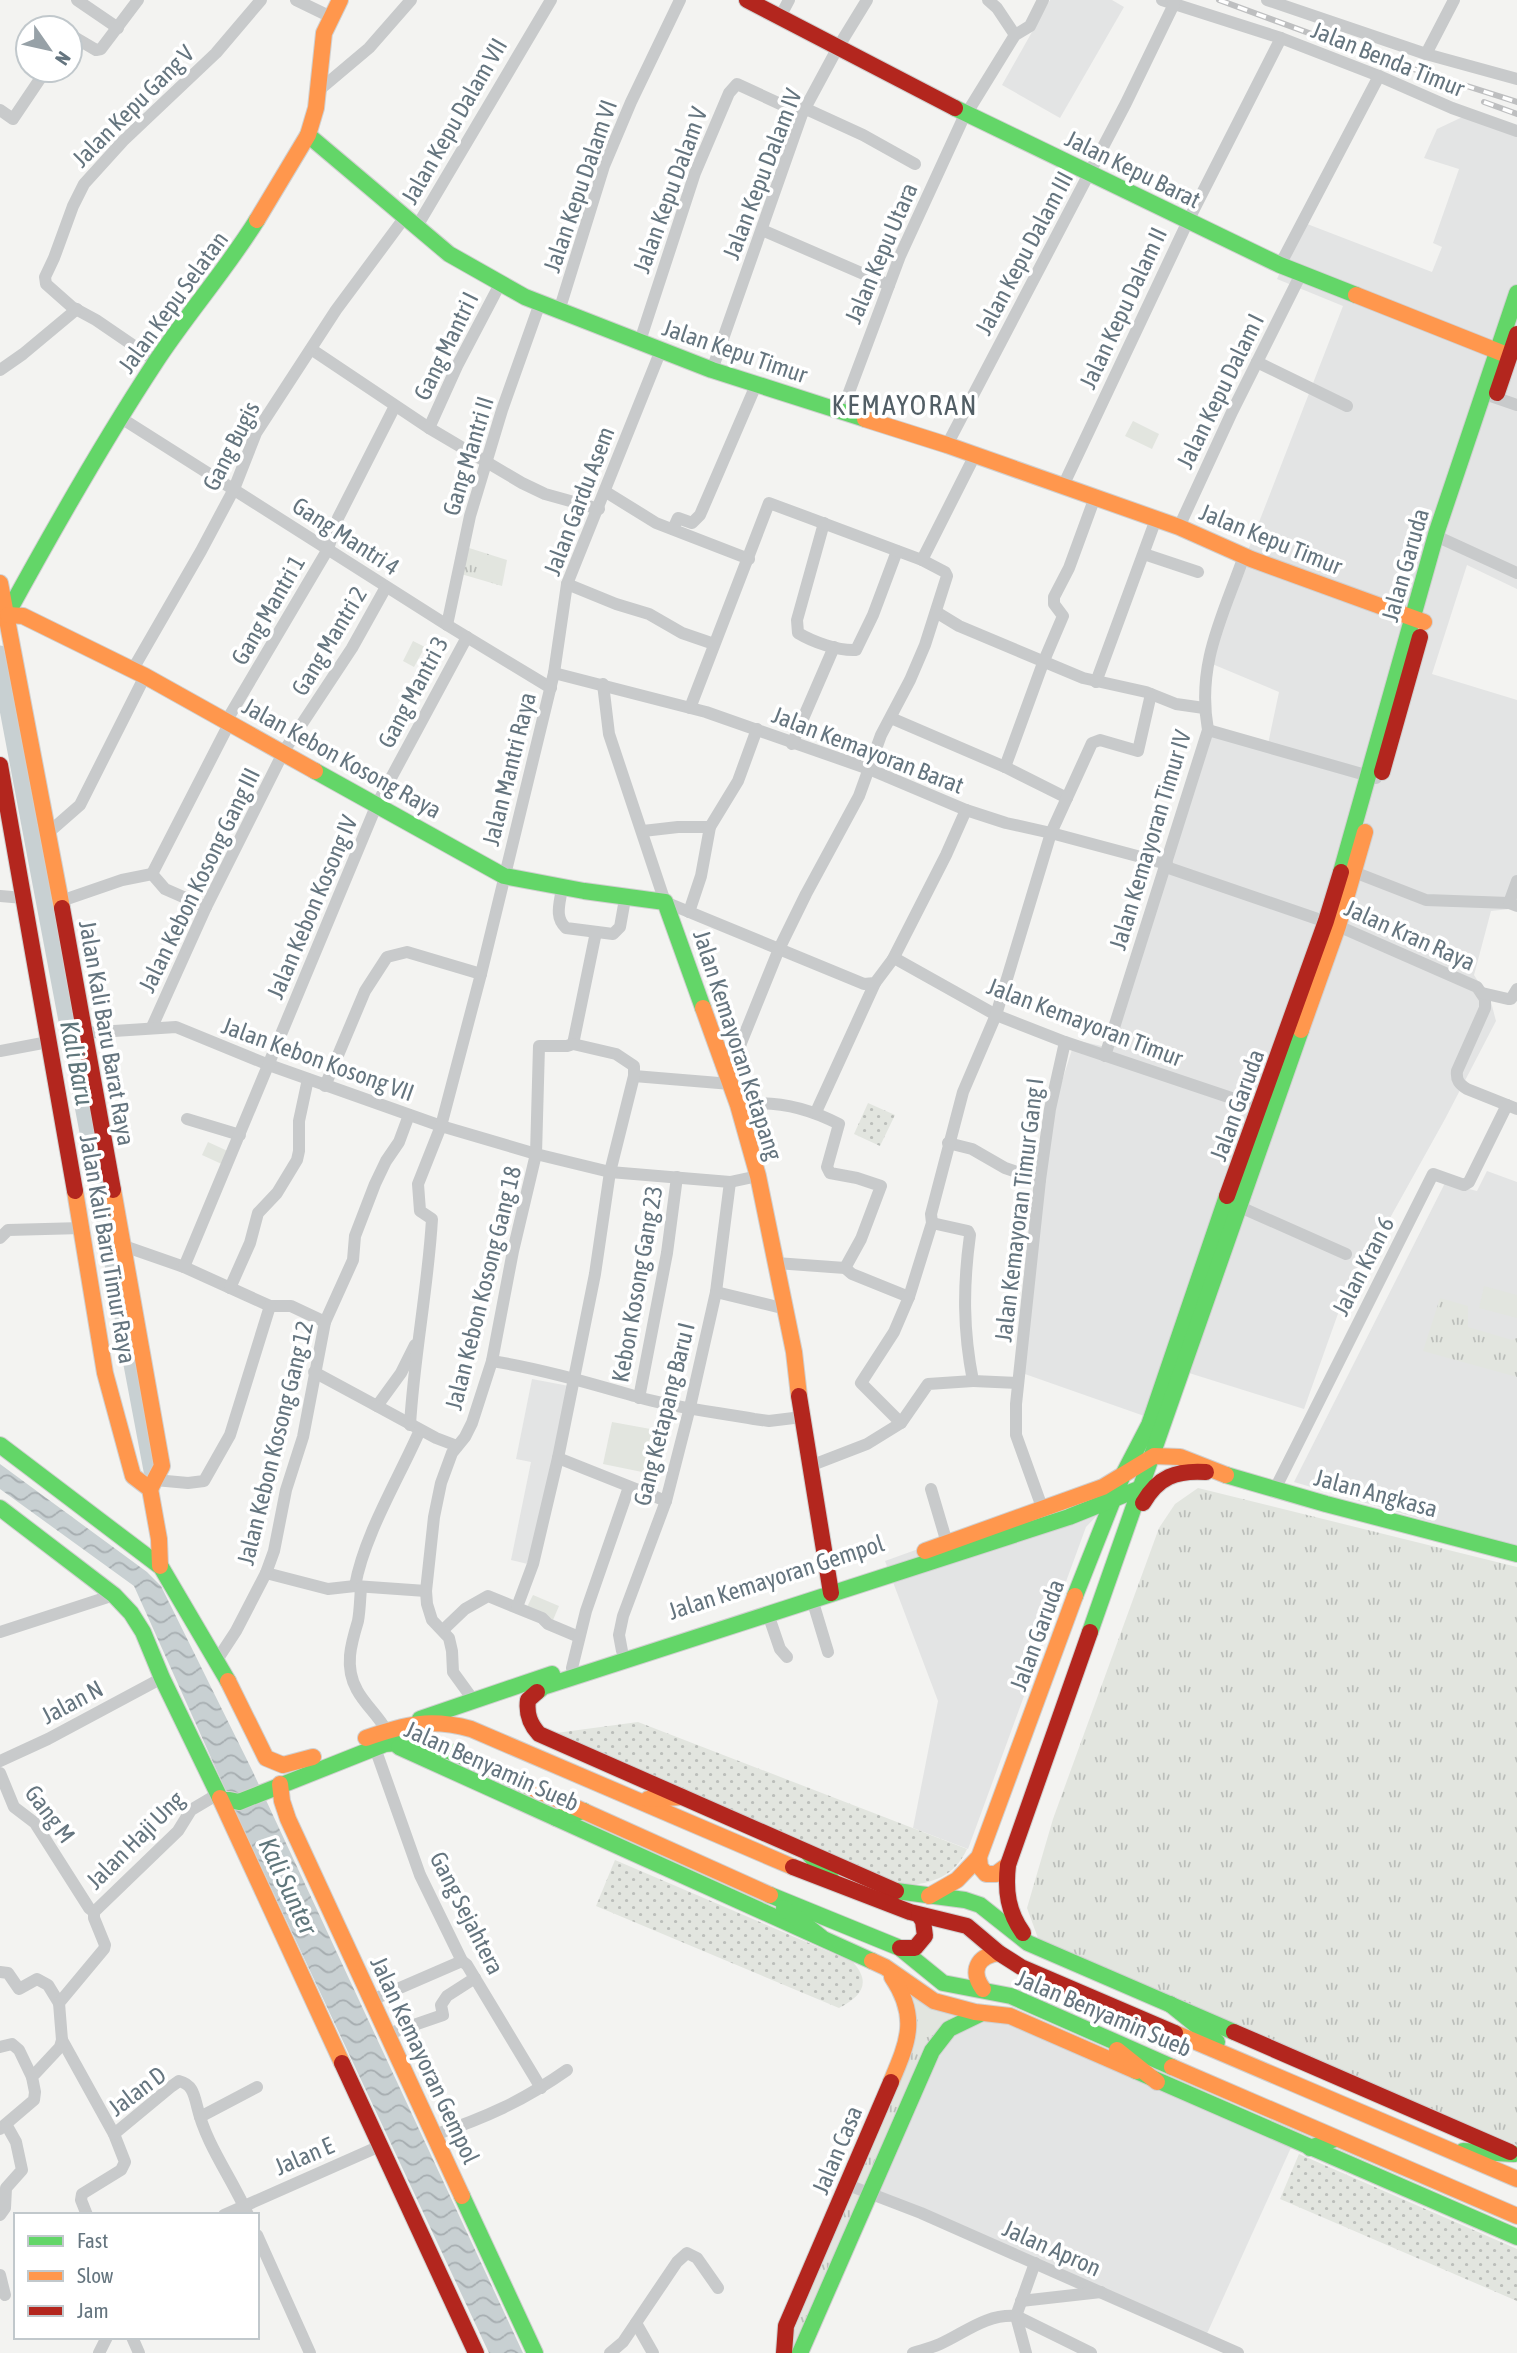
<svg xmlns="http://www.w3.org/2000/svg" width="1517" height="2353" font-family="'Asap Condensed',sans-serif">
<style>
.built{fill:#e3e4e4}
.grass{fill:url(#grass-tufts)}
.park{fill:url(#park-dots)}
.pitch{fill:#e2e5df}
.water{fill:url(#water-waves)}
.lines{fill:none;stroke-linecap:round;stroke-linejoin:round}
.river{stroke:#c8d0d2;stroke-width:21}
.fast-casing{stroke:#d0d0d0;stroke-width:18}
.slow-casing{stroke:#d0d0d0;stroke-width:18}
.jam-casing{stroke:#d0d0d0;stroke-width:18}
.street{stroke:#c8cacb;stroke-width:12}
.fast{stroke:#63d668;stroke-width:16}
.slow{stroke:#ff974d;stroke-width:16}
.jam{stroke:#b3261e;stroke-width:16}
.rail-casing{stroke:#bebfc0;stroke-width:6}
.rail{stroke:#fff;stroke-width:3.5;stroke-dasharray:10;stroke-linecap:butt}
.labels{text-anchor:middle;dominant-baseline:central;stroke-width:7;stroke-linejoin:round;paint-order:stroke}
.street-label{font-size:24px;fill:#65757f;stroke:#fff}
.water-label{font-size:26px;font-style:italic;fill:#60777c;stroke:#fff}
.quarter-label{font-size:28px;letter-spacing:2px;fill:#525e65;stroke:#fff}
</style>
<defs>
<pattern id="grass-tufts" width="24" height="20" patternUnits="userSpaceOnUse" patternTransform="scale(1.75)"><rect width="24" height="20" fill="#e2e5df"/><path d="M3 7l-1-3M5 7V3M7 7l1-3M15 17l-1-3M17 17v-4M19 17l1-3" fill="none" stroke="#bbbeba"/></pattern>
<pattern id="park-dots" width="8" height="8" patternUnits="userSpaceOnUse" patternTransform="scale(1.75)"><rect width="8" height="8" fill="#e2e5df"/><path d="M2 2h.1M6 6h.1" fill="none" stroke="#bbbeba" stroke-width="1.8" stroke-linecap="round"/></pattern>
<pattern id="water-waves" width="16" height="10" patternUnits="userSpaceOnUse" patternTransform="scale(1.75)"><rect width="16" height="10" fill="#c8d0d2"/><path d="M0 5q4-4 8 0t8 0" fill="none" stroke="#a6adb0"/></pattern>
</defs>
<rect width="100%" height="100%" fill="#f3f3f1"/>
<!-- built -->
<g class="built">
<path d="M1050 0H1112L1124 7 1060 118 1002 85Z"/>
<path d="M1473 112 1517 127V589L1467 565 1432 674 1517 700V890L1510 909 1491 911 1474 975 1491 1002 1496 1021 1445 1119 1340 1308 1304 1409 1189 1373 1163 1447 1086 1527 968 1849 913 1828 938 1701 885 1561 1035 1507 1118 1471 1150 1418 1022 1373 1046 1132 1075 1040 1106 1047 1211 735 1268 744 1279 692 1205 661 1343 306 1277 279 1302 222 1432 272 1442 247 1433 243 1459 169 1424 158 1437 129Z"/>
<path d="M1487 1171 1517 1182V1547L1294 1482 1445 1183 1477 1191Z"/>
<path d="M532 1379 569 1386 532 1565 511 1560 531 1462 516 1459Z"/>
<path d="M982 2013 1294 2141 1205 2338 870 2193 940 2038Z"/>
</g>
<!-- grass -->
<g class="grass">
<path d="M466 547 507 560 502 586 461 574Z"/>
<path d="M1440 1298 1468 1306V1327L1512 1340 1517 1338V1377L1423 1351Z"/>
<path d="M1198 1488 1517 1567V2145L1039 1941 1027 1908 1053 1819 1159 1528 1175 1504Z"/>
<path d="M915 1989 982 2013 944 2032 800 2353 784 2340 907 2044V2002Z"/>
</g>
<!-- park -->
<g class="park">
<path d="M868 1103 895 1115 880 1146 854 1134Z"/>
<path d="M638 1722 967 1849C954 1877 933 1883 904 1886L556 1733Z"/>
<path d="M615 1860 853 1962C872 1984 861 1996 839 2008L596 1906Z"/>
<path d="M1299 2154 1517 2249V2301L1280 2199Z"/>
</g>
<!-- pitch -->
<g class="pitch">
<path d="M1133 421 1159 434 1152 449 1125 436Z"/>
<path d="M413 641 425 647 414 667 403 661Z"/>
<path d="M208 1142 232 1153 226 1166 202 1155Z"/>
<path d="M1484 1286 1517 1295V1318L1479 1308Z"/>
<path d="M612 1422 656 1430 647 1473 603 1464Z"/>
<path d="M533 1595 559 1606 553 1620 526 1609Z"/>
</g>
<!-- water -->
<path class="water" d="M0 1464 147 1572 161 1586 252 1770 523 2353H489L230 1800 134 1586 0 1489Z"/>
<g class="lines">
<!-- river -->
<path class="river" d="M0 656 154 1470"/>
<!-- fast casing -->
<g class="fast-casing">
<g id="fast">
<path d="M955 108 1280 265 1356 295"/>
<path d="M308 135 449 254 525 297 712 370 865 419"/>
<path d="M6 616C53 530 101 445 155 363 187 314 226 270 257 220"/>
<path d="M315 771 504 876 584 891 665 902 703 1008"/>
<path d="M1341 872 1437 531 1517 293"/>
<path d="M0 1445 161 1567 228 1681"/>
<path d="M1226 1475 1326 1504 1517 1554"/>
<path d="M0 1508 114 1595 131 1613 143 1632 162 1678 220 1798 239 1802 385 1744C398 1743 410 1741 423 1744 455 1750 500 1773 530 1787"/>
<path d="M1075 1596 1122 1477 1149 1425 1227 1196"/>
<path d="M1090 1632 1301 1030"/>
<path d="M537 1692 543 1687 1069 1517 1141 1488"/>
<path d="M420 1719 552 1674"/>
<path d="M399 1747 872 1961"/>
<path d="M556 1818 584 1811"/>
<path d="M808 1853 832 1880"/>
<path d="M896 1891 965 1900 980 1905 1028 1943 1234 2032"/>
<path d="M770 1895 900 1948 943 1983 1011 1996 1172 2067"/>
<path d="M784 1908 821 1937"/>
<path d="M1170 2004 1217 2042"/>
<path d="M1136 2071 1517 2237"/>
<path d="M1310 2148 1335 2139"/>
<path d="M1463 2151 1514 2154"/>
<path d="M462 2196 535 2353"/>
<path d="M800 2353 932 2051 949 2029 982 2013"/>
</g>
</g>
<!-- slow casing -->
<g class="slow-casing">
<g id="slow">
<path d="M257 220 308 135 316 108 324 33 340 0"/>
<path d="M1356 295 1507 355"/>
<path d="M865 419 947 445 1179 527 1251 559 1424 622"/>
<path d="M0 583 62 908"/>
<path d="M8 615 23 616 145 676 315 771"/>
<path d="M703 1008 738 1105 758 1176 794 1352 799 1396"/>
<path d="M1301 1030 1338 926 1365 832"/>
<path d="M113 1190 162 1466 150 1489"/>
<path d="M75 1191 105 1373 133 1476 150 1489 159 1539 160 1566"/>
<path d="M925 1551 1103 1487 1154 1456 1180 1457 1226 1475"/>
<path d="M228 1681 266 1758 283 1765 313 1757"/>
<path d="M366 1738C406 1724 430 1718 471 1729L793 1867"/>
<path d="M280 1784 282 1801 288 1819 462 2196"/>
<path d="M530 1787 770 1895"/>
<path d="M220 1798 342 2063"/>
<path d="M648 1799 682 1797"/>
<path d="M979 1857 980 1867 986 1874H996L1008 1865"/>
<path d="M929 1896 957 1880 979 1857 1075 1596"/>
<path d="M872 1961 885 1967 934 2001 975 2012 1010 2016 1136 2071"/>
<path d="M983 1989C970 1971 977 1956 999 1953"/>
<path d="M1175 2033 1517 2179"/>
<path d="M1117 2050 1157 2082"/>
<path d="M1172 2067 1517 2216"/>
<path d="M891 2082C908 2042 919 2017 892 1977"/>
</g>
</g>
<!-- jam casing -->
<g class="jam-casing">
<g id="jam">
<path d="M747 0 955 108"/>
<path d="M1497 393 1517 334"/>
<path d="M0 765 75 1191"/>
<path d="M1382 772 1420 637"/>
<path d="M62 908 113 1190"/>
<path d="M1227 1196 1326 921 1341 872"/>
<path d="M799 1396 831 1593"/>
<path d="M1143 1503C1158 1477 1176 1470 1206 1472"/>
<path d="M537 1692 528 1700C526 1714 530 1724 539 1734L896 1891"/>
<path d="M793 1867 910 1912 967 1926 999 1953 1021 1967 1175 2033"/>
<path d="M1023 1933C1008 1912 1005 1891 1008 1865L1090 1632"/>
<path d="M900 1948H915L925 1936 923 1921 919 1915"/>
<path d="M1234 2032 1510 2152"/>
<path d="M342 2063 476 2353"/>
<path d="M784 2353 786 2326 891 2082"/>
</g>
</g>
<!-- street -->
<g class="street">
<path d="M77 0 118 28"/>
<path d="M296 0 331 17"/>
<path d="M988 0 997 8 1015 35"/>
<path d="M1162 0 1281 38 1379 76 1452 108 1517 131"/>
<path d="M1267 0 1426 54 1517 79"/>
<path d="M780 17 789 0"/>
<path d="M70 38 74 37 96 50 101 49 138 0"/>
<path d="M1426 54 1454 0"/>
<path d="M318 91 369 48 411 0"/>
<path d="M804 108 863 135 915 164"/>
<path d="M0 110 13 119 46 70"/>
<path d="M416 228 551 0"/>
<path d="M762 230 889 285"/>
<path d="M1280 265 1379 76"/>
<path d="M559 311 604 166 631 102 680 0"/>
<path d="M640 341 695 173 729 93 737 84 802 114"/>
<path d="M311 349 429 428 522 483 545 494 599 509"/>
<path d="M156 361 96 320 72 307 46 284 45 277 54 258 73 206 84 184 123 141 216 53 261 0"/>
<path d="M1257 362 1347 406"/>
<path d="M0 370 23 354 77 309"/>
<path d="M712 370 802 114 837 49 867 0"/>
<path d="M1488 395 1517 405"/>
<path d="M842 411 900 256 962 121 1015 35 1030 26 1043 0"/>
<path d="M121 418 447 625 551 688"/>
<path d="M429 428 457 366 500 284"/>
<path d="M947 445 1126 103 1174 4"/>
<path d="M1063 486 1188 221 1281 38"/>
<path d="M606 492 656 523 749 559"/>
<path d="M824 523 797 620 798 633C813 642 838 651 856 650L873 615 897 551"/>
<path d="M1179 527 1232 412 1301 274"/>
<path d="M673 529 678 518 692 523 700 515 756 385"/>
<path d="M1436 536 1517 573"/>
<path d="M1144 554 1198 572"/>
<path d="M567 584 616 604 649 614 682 633 714 644"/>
<path d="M936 612 959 626 1083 678 1146 692 1176 704 1204 708"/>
<path d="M447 625 470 516 502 410 540 303"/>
<path d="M133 669 201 551 234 489 256 433 336 310 405 217"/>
<path d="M554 673 706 712 869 769 966 810 1006 823 1051 833 1167 864"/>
<path d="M1096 682 1156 519"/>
<path d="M603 684 609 734 665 902 864 984 875 983 893 959H896L996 1015 1065 1042 1267 1110"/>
<path d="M690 708 769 503 922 560"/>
<path d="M891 718 1005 767 1067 798"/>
<path d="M227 720 328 549 338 518 395 406"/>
<path d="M1208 730 1376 778"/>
<path d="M792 744 834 647"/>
<path d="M1005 767 1043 663 1063 616 1054 604V597L1069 568 1095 497"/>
<path d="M643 831 678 827H710"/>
<path d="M48 833 80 805 145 676"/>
<path d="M1166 867 1338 926 1477 987 1485 999V1008L1457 1071C1456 1080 1459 1084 1467 1089L1517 1109"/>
<path d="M1354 872 1426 900 1509 903 1517 906"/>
<path d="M152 874 230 722"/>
<path d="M152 874 165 889 206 907"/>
<path d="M562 888C560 903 554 917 566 928L613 934 620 927 625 899"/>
<path d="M0 896 24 898"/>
<path d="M61 901 122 880 152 874"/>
<path d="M1509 903 1517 881"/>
<path d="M689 912 701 876 710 827 738 781 757 729"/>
<path d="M893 959 946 855 966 810"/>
<path d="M1482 993 1508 999H1511L1517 989"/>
<path d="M152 1027 206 907 284 751 352 648 386 587"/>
<path d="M83 1033 176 1027 269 1065 441 1126 536 1154 610 1172 730 1182 758 1176"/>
<path d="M573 1044 596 932"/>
<path d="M0 1051 48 1042"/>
<path d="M1105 1056 1208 730C1196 664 1223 616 1244 556"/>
<path d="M634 1076 731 1084"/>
<path d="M728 1078 735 1067 741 1043 779 949 806 894 859 796 881 735 910 680 925 645 947 576 945 572 922 560 975 455"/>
<path d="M325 1086 365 991 387 957 407 952 481 974"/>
<path d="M738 1105C774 1099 808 1108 839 1124L827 1167 830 1173 857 1178 881 1186 861 1239 845 1268"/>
<path d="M816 1112 875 983"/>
<path d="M187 1119 240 1135"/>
<path d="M948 1143 972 1149 1005 1168 1040 1180"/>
<path d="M1240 1207 1346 1254"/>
<path d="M932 1223 968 1231 970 1235C963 1286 963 1330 973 1381L1018 1383"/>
<path d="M0 1238 8 1230 82 1228"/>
<path d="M121 1245 184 1267 270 1306H291L325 1322"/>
<path d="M776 1263 845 1268 852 1274 909 1297"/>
<path d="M184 1267 377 804 467 637"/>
<path d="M230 1288 250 1243 258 1213 277 1193 297 1160 299 1151V1121L308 1079"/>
<path d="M716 1292 786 1309"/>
<path d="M492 1361C542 1369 589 1383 638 1397 675 1408 715 1412 754 1419L769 1421 802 1417"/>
<path d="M314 1372 377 1406 401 1373 415 1345"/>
<path d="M639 1398 667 1253 677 1177"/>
<path d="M377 1406 436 1438 457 1446"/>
<path d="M901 1423 861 1383 894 1332 909 1297 932 1223 931 1214 963 1092 996 1015 1051 833 1092 743 1100 740 1138 751 1151 694"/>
<path d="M410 1425C414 1356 428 1288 432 1219L420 1211 418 1184 441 1126 481 974 554 673 567 584 661 350"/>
<path d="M558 1458 666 1501"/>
<path d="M810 1466 867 1444 901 1423 928 1384 973 1381"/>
<path d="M155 1480 188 1483 204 1481 230 1435 270 1306"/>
<path d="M931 1489 947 1543"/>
<path d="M1275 1489 1433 1174 1464 1185 1469 1182 1507 1105"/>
<path d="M1043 1510 1016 1435V1404L1040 1180 1050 1109 1065 1042"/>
<path d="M266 1573 328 1589 355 1586 426 1591"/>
<path d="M355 1586C364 1535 399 1478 420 1430"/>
<path d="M361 1588C360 1599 360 1610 358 1621 351 1644 344 1667 357 1690 365 1705 378 1715 386 1730"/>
<path d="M812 1599 828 1652"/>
<path d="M768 1614 780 1649 787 1657"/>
<path d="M443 1630 465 1609 488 1596 542 1618 548 1624 579 1637"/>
<path d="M0 1632 114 1595"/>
<path d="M622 1651 619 1635 623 1616 666 1501 690 1407 716 1292 730 1182"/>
<path d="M217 1660 236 1631 266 1573 274 1551 286 1490 303 1437 325 1322 353 1260 355 1236 375 1184 386 1161 399 1142 409 1115"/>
<path d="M574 1676 572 1668 586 1611 629 1487"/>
<path d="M474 1701 453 1672 452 1651 449 1638 432 1620 427 1604 426 1591 434 1517 441 1483 452 1453 465 1437 472 1423 492 1361 513 1251 536 1154 539 1046H567L573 1044 616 1054 634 1066V1076L610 1172 595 1274 558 1458 533 1564 517 1607"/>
<path d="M375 1748 420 1875 462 1961 467 1965 541 2088"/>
<path d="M0 1761 48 1739 162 1678"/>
<path d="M0 1773 14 1807 35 1823 89 1908 94 1912"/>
<path d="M0 1972 8 1973 19 1989 37 1979 48 1985 59 2003"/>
<path d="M372 2000 462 1961"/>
<path d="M388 2034 443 2015 441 2005 447 1996 475 1978"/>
<path d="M62 2040 114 2134 125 2162 121 2170 82 2194 81 2200 87 2215"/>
<path d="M0 2047 12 2044 19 2050 32 2077"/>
<path d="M200 2117 257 2087"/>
<path d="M0 2129 34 2100 35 2092 32 2077 60 2047 62 2040 59 2003 104 1949 105 1945 94 1918V1912L178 1831 191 1810 218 1794"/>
<path d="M114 2134 172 2086 179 2081C192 2084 194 2094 197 2106 206 2145 232 2178 248 2215"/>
<path d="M434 2135C485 2118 523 2101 567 2070"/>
<path d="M848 2185 921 2213 1238 2353"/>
<path d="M0 2215 5 2208 6 2188 22 2170 16 2142 7 2126"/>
<path d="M224 2215 380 2146"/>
<path d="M257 2235 310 2353"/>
<path d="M0 2275 5 2295"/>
<path d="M1021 2301 1101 2292"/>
<path d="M636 2323 653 2353"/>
<path d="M132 2337 139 2353"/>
<path d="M99 2353 107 2337"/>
<path d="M610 2353 623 2342 677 2262 687 2253 697 2258 718 2288"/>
<path d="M913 2353C922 2350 931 2348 940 2344 965 2333 985 2314 1016 2316L1091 2353"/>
<path d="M1026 2353 1016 2316 1035 2263"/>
</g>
<!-- fast -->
<use href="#fast" class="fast"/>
<!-- slow -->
<use href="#slow" class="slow"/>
<!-- jam -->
<use href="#jam" class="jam"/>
<!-- rail casing -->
<g class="rail-casing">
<g id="rail">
<path d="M1219 0 1366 54 1517 102"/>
<path d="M1484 102 1517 114"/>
</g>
</g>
<!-- rail -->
<use href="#rail" class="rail"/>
</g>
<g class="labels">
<!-- street labels -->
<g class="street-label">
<text transform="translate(1388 59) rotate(22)">Jalan Benda Timur</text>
<text transform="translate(133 106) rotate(-45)">Jalan Kepu Gang V</text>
<text transform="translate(454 121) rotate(-60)">Jalan Kepu Dalam VII</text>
<text transform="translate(1133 169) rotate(26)">Jalan Kepu Barat</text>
<text transform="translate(762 174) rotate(-69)">Jalan Kepu Dalam IV</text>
<text transform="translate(580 186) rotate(-71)">Jalan Kepu Dalam VI</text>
<text transform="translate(670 190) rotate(-70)">Jalan Kepu Dalam V</text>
<text transform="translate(881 253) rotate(-67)">Jalan Kepu Utara</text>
<text transform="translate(1024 253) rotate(-62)">Jalan Kepu Dalam III</text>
<text transform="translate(173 302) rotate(-54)">Jalan Kepu Selatan</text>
<text transform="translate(1123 308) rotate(-65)">Jalan Kepu Dalam II</text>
<text transform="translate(446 346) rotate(-64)">Gang Mantri I</text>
<text transform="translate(735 351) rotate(19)">Jalan Kepu Timur</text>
<text transform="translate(1220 391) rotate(-64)">Jalan Kepu Dalam I</text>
<text transform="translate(231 446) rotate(-63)">Gang Bugis</text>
<text transform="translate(468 456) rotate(-73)">Gang Mantri II</text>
<text transform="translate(579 501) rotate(-69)">Jalan Gardu Asem</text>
<text transform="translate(346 536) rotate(33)">Gang Mantri 4</text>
<text transform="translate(1271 539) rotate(22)">Jalan Kepu Timur</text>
<text transform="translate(1405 565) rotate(-74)">Jalan Garuda</text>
<text transform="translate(268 610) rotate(-60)">Gang Mantri 1</text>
<text transform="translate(329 641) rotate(-59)">Gang Mantri 2</text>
<text transform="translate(413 692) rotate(-62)">Gang Mantri 3</text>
<text transform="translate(868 750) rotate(21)">Jalan Kemayoran Barat</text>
<text transform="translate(342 758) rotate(29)">Jalan Kebon Kosong Raya</text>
<text transform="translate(509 769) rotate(-76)">Jalan Mantri Raya</text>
<text transform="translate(1150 840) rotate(-73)">Jalan Kemayoran Timur IV</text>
<text transform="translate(199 880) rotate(-64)">Jalan Kebon Kosong Gang III</text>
<text transform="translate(312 907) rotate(-67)">Jalan Kebon Kosong IV</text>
<text transform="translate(1410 935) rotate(24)">Jalan Kran Raya</text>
<text transform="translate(1085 1022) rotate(21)">Jalan Kemayoran Timur</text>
<text transform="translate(107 1033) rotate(80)">Jalan Kali Baru Barat Raya</text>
<text transform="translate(738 1045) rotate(72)">Jalan Kemayoran Ketapang</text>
<text transform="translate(318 1059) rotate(20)">Jalan Kebon Kosong VII</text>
<text transform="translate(1237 1105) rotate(-70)">Jalan Garuda</text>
<text transform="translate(1019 1210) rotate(-83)">Jalan Kemayoran Timur Gang I</text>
<text transform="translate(108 1249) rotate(80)">Jalan Kali Baru Timur Raya</text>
<text transform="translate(1363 1266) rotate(-63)">Jalan Kran 6</text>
<text transform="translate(637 1284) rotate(-80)">Kebon Kosong Gang 23</text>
<text transform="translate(483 1288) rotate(-76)">Jalan Kebon Kosong Gang 18</text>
<text transform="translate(664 1414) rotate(-76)">Gang Ketapang Baru I</text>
<text transform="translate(275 1443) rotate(-76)">Jalan Kebon Kosong Gang 12</text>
<text transform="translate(1376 1493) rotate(15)">Jalan Angkasa</text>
<text transform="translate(776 1577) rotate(-18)">Jalan Kemayoran Gempol</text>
<text transform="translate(1037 1635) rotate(-70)">Jalan Garuda</text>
<text transform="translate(72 1702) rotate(-28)">Jalan N</text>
<text transform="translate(492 1766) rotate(24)">Jalan Benyamin Sueb</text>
<text transform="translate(50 1814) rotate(53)">Gang M</text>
<text transform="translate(135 1840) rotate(-45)">Jalan Haji Ung</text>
<text transform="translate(467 1913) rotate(63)">Gang Sejahtera</text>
<text transform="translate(1104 2013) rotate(23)">Jalan Benyamin Sueb</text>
<text transform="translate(425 2060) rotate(65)">Jalan Kemayoran Gempol</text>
<text transform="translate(137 2091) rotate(-37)">Jalan D</text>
<text transform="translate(837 2150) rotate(-67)">Jalan Casa</text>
<text transform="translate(304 2156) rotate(-23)">Jalan E</text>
<text transform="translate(1052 2248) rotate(24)">Jalan Apron</text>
</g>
<!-- water labels -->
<g class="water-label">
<text transform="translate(77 1063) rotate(79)">Kali Baru</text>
<text transform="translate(288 1886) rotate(65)">Kali Sunter</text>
</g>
<!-- quarter labels -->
<g class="quarter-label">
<text x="905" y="405">KEMAYORAN</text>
</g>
</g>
<!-- legend -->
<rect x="14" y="2213" width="245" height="126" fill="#ffffff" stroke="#c1c8cc" stroke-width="2"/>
<rect x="28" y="2236" width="35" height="10" fill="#63d668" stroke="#c1c8cc" stroke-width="2"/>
<text x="77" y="2248" font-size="21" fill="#65757f">Fast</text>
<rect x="28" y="2271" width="35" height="10" fill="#ff974d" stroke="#c1c8cc" stroke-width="2"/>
<text x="77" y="2283" font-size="21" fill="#65757f">Slow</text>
<rect x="28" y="2306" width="35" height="10" fill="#b3261e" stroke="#c1c8cc" stroke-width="2"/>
<text x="77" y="2318" font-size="21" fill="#65757f">Jam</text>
<!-- north arrow -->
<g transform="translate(49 49) rotate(124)"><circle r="33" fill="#ffffff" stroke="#c1c8cc" stroke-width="2"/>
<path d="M0-5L12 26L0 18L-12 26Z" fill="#97a1a7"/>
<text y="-10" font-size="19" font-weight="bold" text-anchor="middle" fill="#65757f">N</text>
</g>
</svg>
